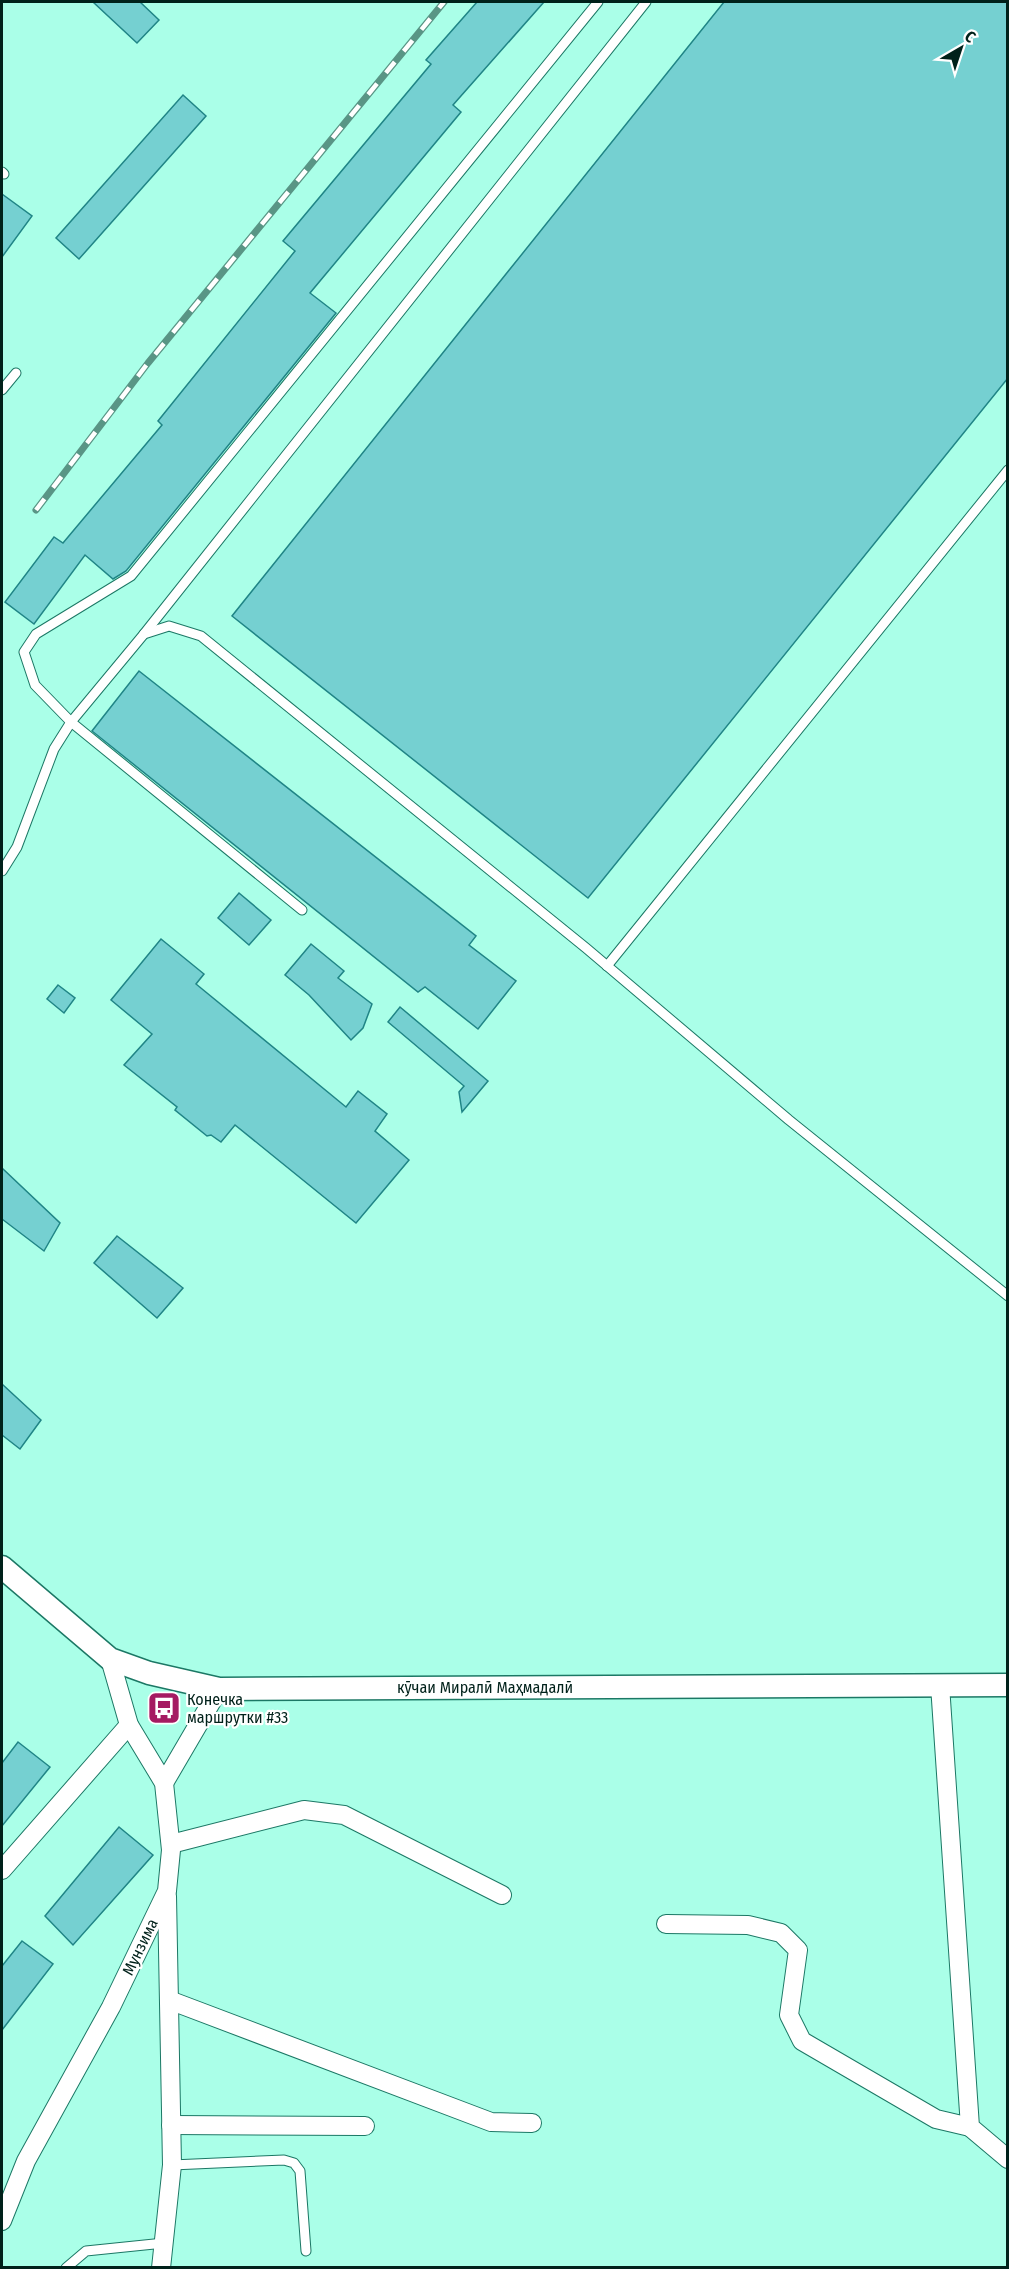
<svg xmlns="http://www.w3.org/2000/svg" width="1009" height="2269" font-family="'Fira Sans Condensed',sans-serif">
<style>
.building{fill:#75d0d1;stroke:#208586;stroke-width:1.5}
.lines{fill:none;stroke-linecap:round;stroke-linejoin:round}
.service-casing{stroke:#1c7865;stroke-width:11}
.minor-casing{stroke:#1c7865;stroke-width:20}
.tertiary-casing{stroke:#1c7865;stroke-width:25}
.service{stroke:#fff;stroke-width:9}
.minor{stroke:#fff;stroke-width:18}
.tertiary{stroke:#fff;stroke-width:22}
.rail-casing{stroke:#599585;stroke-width:7}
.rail{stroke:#fff;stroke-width:4.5;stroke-dasharray:14;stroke-linecap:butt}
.labels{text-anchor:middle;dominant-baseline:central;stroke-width:4.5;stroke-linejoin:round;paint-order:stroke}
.street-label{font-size:16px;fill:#00211a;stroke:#fff}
.poi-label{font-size:16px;fill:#00211a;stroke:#fff;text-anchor:start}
</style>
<rect width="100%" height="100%" fill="#aaffe8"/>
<!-- building -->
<g class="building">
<path d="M93 2H140L159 20 137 43Z"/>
<path d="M477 2H544L453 105 461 112 310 293 336 313 126 571 113 579 85 555 34 624 5 602 54 537 63 543 162 425 158 421 295 251 283 241 431 64 426 60Z"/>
<path d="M724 2H1008V378L588 898 232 616Z"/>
<path d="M183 95 206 116 79 259 56 238Z"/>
<path d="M2 194 32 216 2 257Z"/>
<path d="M139 671 476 936 469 945 516 981 478 1029 425 987 418 992 92 731Z"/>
<path d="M239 893 271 920 249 945 218 918Z"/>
<path d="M161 939 204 974 196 984 346 1107 358 1091 387 1114 375 1131 409 1160 356 1223 235 1125 221 1142 211 1135 207 1136 175 1110 177 1107 124 1065 152 1034 111 1000Z"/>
<path d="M311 944 344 971 338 978 372 1004 363 1028 351 1040 309 995 285 975Z"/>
<path d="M58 985 75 998 64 1013 47 999Z"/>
<path d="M400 1007 488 1081 462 1112 459 1092 464 1086 388 1022Z"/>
<path d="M2 1168 60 1223 44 1251 2 1219Z"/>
<path d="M117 1236 183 1288 157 1318 94 1263Z"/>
<path d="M2 1384 41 1420 20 1449 2 1435Z"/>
<path d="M18 1742 50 1767 2 1826V1763Z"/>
<path d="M119 1827 153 1855 73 1945 45 1916Z"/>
<path d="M22 1941 53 1964 2 2030V1966Z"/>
</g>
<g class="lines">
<!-- service casing -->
<g class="service-casing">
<g id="service">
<path d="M2 172 4 174"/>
<path d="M2 390 16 373"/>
<path d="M144 634 646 2"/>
<path d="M2 871 17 847 54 749 71 722 144 634 169 626 201 636 586 948 789 1120 1008 1296"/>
<path d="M302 910 71 722 35 685 24 652 36 634 131 576 598 2"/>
<path d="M607 966 1008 470"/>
<path d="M172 2165 284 2160 294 2163 300 2171 306 2251"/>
<path d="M66 2268 86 2251 164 2243"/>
</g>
</g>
<!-- minor casing -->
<g class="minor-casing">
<g id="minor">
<path d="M940 1685 970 2127 1008 2159"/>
<path d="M164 1783 219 1689"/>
<path d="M171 1844 304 1810 344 1815 502 1895"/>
<path d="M2 1870 129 1725"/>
<path d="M666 1924 748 1925 781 1933 798 1950 789 2015 802 2041 936 2119 970 2127"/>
<path d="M169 2000 491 2122 532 2123"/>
<path d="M171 2125 365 2126"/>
<path d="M2 2221 26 2161 111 2007 167 1891 171 1850 164 1783 129 1725 110 1659"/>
<path d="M161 2268 172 2165 167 1896"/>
</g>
</g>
<!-- tertiary casing -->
<g class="tertiary-casing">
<path id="tertiary" d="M2 1567 110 1659 149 1673 219 1689 1008 1685"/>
</g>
<!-- service -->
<use href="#service" class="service"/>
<!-- minor -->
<use href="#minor" class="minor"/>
<!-- tertiary -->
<use href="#tertiary" class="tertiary"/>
<!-- rail casing -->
<g class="rail-casing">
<path id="rail" d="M36 510 148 363 444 2"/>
</g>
<!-- rail -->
<use href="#rail" class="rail"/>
</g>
<!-- icons -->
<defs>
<g id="bus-square" transform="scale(1.725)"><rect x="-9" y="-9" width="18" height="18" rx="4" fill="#a51b62" stroke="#fff"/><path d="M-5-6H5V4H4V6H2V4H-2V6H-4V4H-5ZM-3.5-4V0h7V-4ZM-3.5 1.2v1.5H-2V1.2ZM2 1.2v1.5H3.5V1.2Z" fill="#fff"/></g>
</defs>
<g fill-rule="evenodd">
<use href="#bus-square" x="164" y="1708"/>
</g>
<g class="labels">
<!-- street labels -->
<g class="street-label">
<text x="485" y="1687">кӯчаи Миралӣ Маҳмадалӣ</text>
<text transform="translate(140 1947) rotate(-64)">Мунзима</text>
</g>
<!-- poi labels -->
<g class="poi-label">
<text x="187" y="1699">Конечка<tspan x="187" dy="18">маршрутки #33</tspan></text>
</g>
</g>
<!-- border -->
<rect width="1009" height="2269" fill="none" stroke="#00211a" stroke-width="6"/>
<!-- north arrow -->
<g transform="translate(961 48) rotate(39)" stroke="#ffffff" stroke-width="4.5" paint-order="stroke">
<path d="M0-4.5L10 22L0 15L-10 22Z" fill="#00211a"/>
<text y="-9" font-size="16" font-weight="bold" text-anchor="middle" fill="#00211a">С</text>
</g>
</svg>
